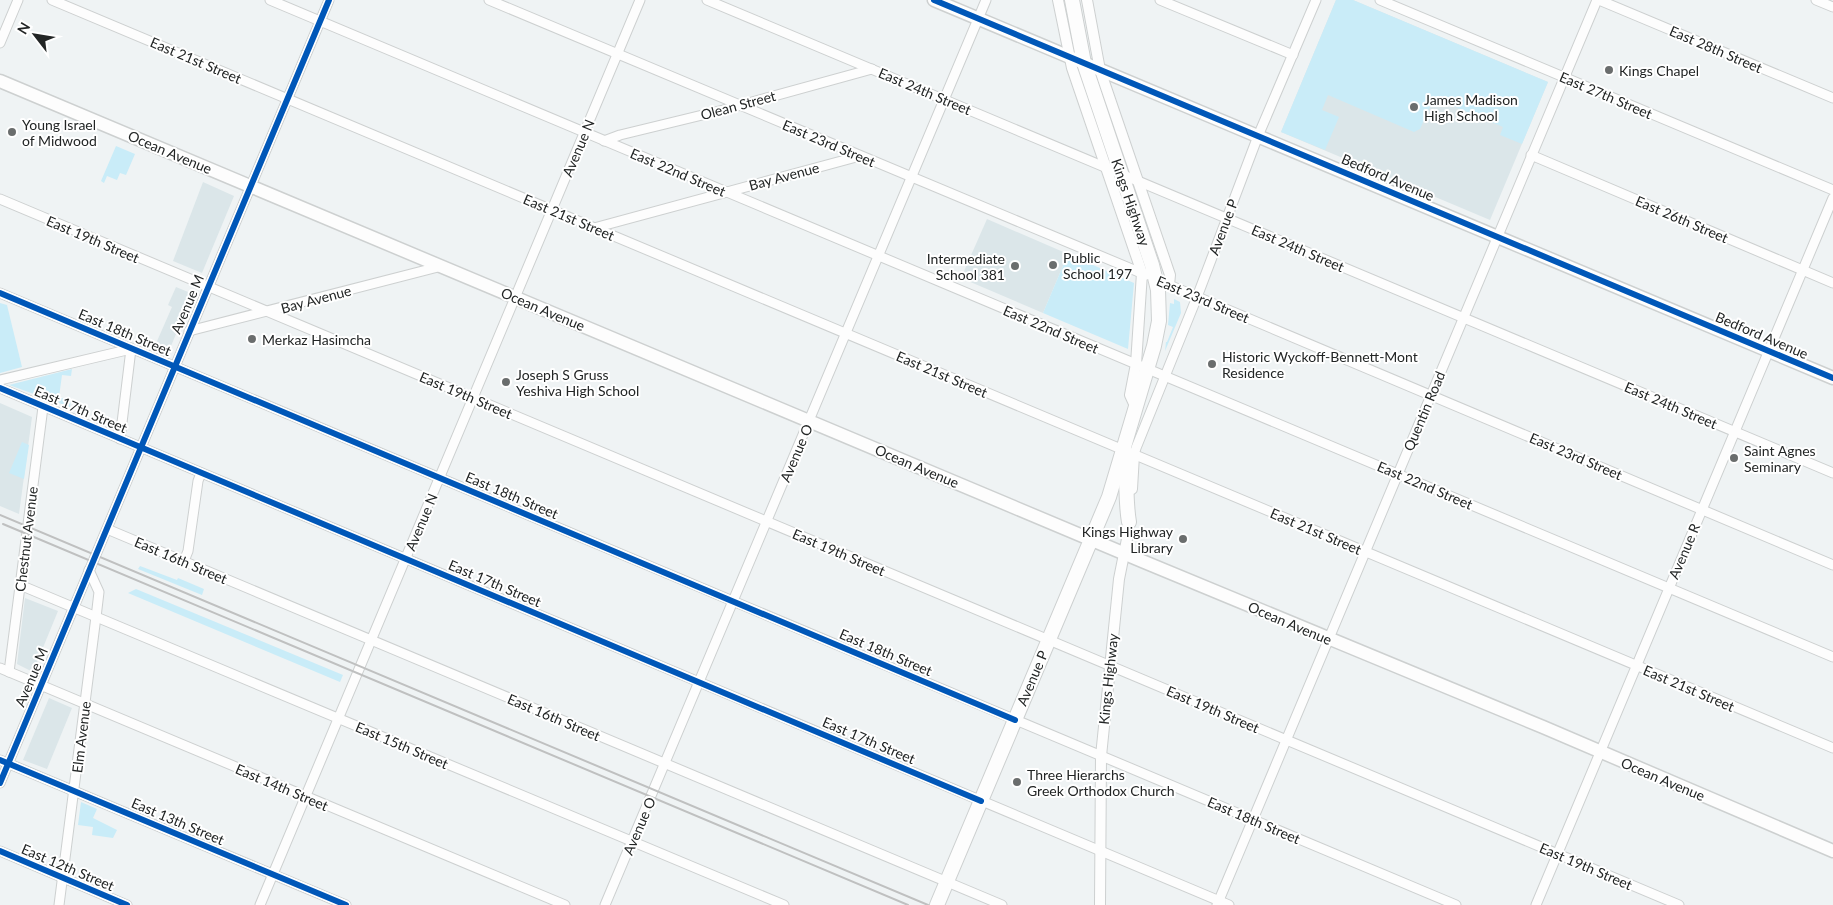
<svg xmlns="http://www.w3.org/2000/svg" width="1833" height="905" font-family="Lato,sans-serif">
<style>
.built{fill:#dbe6e9}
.green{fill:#c9ecf8}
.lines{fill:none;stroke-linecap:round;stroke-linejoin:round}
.minor-casing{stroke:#cdd0d0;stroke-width:11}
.tertiary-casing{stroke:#cdd0d0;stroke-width:12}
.secondary-casing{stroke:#cdd0d0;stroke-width:15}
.primary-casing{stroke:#cdd0d0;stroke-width:16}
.minor{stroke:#fdfdfd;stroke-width:9}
.tertiary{stroke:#fdfdfd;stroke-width:10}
.secondary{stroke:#fdfdfd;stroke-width:12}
.primary{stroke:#fdfdfd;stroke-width:14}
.rail{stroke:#bfc0c0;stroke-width:2}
.cycleway-casing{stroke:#fff;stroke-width:9}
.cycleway{stroke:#0057b8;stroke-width:6}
.poi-dot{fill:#6a6d6d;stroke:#fff;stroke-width:2}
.labels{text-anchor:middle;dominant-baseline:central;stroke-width:4;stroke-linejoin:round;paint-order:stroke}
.street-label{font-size:14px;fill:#222525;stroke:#fff}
.poi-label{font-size:14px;fill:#222525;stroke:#fff;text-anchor:start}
</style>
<rect width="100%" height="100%" fill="#eff3f4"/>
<!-- built -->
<g class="built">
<path d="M1336 0H1353L1548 82 1490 220 1281 132Z"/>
<path d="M203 182 234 196 202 273 173 261Z"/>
<path d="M987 219 1068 254 1043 313 961 278Z"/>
<path d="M176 287 193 294 168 353 154 348 172 307 168 305Z"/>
<path d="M0 403 32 417 19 514 0 506Z"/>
<path d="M25 598 58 611 33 672 17 664Z"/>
<path d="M49 698 72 708 47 769 23 760Z"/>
</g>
<!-- green -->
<g class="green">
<path d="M1336 0H1353L1548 82 1522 144 1500 135 1503 127 1434 98 1420 129 1414 132 1328 95 1322 110 1339 117 1325 150 1281 132Z"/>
<path d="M116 146 135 154 126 175 120 173 117 180 107 176 104 183 101 181Z"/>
<path d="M1068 254 1134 283 1128 349 1043 313Z"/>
<path d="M1174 299 1180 302 1181 313 1165 351 1166 342H1167L1173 327 1168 325 1170 303 1174 304Z"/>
<path d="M0 303 7 305 22 367 0 373Z"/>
<path d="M72 369 71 376 62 375 59 397 67 400 71 398 70 407 9 385Z"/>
<path d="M22 442 29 445 24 479 9 473Z"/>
<path d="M140 566 177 580 178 578 204 589 202 595 138 569Z"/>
<path d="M136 589 343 675 340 682 128 593Z"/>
<path d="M81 802 97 809 93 818 117 830 113 838 92 835 93 827 78 825Z"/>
</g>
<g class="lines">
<!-- minor casing -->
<g class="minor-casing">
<g id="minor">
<path d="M52 0 1833 748"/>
<path d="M270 0 1833 657"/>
<path d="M489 0 1146 275"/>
<path d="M707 0 1833 473"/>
<path d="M1160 0 1293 55"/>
<path d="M1380 0 1833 190"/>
<path d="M1599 0 1833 98"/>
<path d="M1816 0 1833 7"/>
<path d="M0 43 18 0"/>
<path d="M604 141 620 135 723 110 872 69"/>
<path d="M1531 155 1833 283"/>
<path d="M0 199 1679 905"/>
<path d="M594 228 860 156"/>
<path d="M1162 282 1833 565"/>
<path d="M0 293 1456 905"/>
<path d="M189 331 442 266"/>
<path d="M0 380 131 349 120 439"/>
<path d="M0 388 1229 905"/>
<path d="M1134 455 1136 448 1197 297 1258 136 1316 0"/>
<path d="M107 529 1002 905"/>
<path d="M184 561 188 551 198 481 201 473"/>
<path d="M20 585 784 905"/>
<path d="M0 668 565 905"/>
<path d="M9 672 43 407"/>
<path d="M0 760 346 905"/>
<path d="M0 783 329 0"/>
<path d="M0 851 127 905"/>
<path d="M59 905 97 609 99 592 89 570"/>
<path d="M260 905 640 0"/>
<path d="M605 905 986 0"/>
<path d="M1217 905 1597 0"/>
<path d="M1536 905 1833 198"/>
</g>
</g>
<!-- tertiary casing -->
<g class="tertiary-casing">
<g id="tertiary">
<path d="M1058 0 1072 68 1142 273 1136 364 1130 395 1135 406"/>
<path d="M1087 0 1100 70 1170 275 1169 285"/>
<path d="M1132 489 1134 455"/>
<path d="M1100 905 1101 756 1119 579 1127 539 1129 516"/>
</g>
</g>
<!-- secondary casing -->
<g class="secondary-casing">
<g id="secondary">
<path d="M934 0 1833 378"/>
<path d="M0 81 1142 561 1543 727 1833 851"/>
</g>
</g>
<!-- primary casing -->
<g class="primary-casing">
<g id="primary">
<path d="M1123 455C1128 477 1125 500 1129 522"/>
<path d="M937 905 1109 497 1154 346 1159 321 1158 290 1152 265 1084 63 1072 0"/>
</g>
</g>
<!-- minor -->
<use href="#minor" class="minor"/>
<!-- tertiary -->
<use href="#tertiary" class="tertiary"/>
<!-- secondary -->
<use href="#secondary" class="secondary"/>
<!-- primary -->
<use href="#primary" class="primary"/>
<!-- rail -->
<g class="rail">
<path d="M0 515 928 905"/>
<path d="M3 524 908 905"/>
</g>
<!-- cycleway casing -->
<g class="cycleway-casing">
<g id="cycleway">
<path d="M934 0 1833 378"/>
<path d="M0 293 1015 720"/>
<path d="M0 388 981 801"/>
<path d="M0 760 346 905"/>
<path d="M0 783 329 0"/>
<path d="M0 851 127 905"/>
</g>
</g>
<!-- cycleway -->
<use href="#cycleway" class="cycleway"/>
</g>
<!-- markers -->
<g class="poi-dot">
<circle cx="1609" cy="70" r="5"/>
<circle cx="1414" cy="107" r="5"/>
<circle cx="12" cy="132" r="5"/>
<circle cx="1053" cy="265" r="5"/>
<circle cx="1015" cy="266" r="5"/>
<circle cx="252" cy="339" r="5"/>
<circle cx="1212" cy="364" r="5"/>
<circle cx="506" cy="382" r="5"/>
<circle cx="1734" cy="458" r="5"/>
<circle cx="1183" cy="539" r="5"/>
<circle cx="1017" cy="782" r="5"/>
</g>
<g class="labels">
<!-- street labels -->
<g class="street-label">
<text transform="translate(1716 49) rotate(23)">East 28th Street</text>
<text transform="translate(196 60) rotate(23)">East 21st Street</text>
<text transform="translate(925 91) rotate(23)">East 24th Street</text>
<text transform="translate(1606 95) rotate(23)">East 27th Street</text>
<text transform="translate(738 105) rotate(-15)">Olean Street</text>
<text transform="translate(829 143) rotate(23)">East 23rd Street</text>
<text transform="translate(578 148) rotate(-67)">Avenue N</text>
<text transform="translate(170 152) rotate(23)">Ocean Avenue</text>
<text transform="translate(678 172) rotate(23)">East 22nd Street</text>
<text transform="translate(784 176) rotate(-15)">Bay Avenue</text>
<text transform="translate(1388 177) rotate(23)">Bedford Avenue</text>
<text transform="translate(1131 202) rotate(71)">Kings Highway</text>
<text transform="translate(569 217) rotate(23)">East 21st Street</text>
<text transform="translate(1682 219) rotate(23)">East 26th Street</text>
<text transform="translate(1223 227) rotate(-69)">Avenue P</text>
<text transform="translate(93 239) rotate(23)">East 19th Street</text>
<text transform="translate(1298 248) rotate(23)">East 24th Street</text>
<text transform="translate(316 299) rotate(-15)">Bay Avenue</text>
<text transform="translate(1203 299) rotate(23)">East 23rd Street</text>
<text transform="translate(187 304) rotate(-67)">Avenue M</text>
<text transform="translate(543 309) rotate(23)">Ocean Avenue</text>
<text transform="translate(1051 329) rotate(23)">East 22nd Street</text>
<text transform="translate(125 332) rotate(23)">East 18th Street</text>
<text transform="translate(1762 335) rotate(23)">Bedford Avenue</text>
<text transform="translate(942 374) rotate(23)">East 21st Street</text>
<text transform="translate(466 395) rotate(23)">East 19th Street</text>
<text transform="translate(1671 405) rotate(23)">East 24th Street</text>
<text transform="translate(81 409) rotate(23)">East 17th Street</text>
<text transform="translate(1424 411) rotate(-67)">Quentin Road</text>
<text transform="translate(796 453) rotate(-67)">Avenue O</text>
<text transform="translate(1576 456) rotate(23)">East 23rd Street</text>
<text transform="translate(917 466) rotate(23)">Ocean Avenue</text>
<text transform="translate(1425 485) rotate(23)">East 22nd Street</text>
<text transform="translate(512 495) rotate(23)">East 18th Street</text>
<text transform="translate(421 522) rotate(-67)">Avenue N</text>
<text transform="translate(1316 531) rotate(23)">East 21st Street</text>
<text transform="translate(26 539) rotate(-83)">Chestnut Avenue</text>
<text transform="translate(1684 551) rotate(-67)">Avenue R</text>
<text transform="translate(839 552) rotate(23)">East 19th Street</text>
<text transform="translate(181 560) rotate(23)">East 16th Street</text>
<text transform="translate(495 583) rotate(23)">East 17th Street</text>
<text transform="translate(1290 623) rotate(23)">Ocean Avenue</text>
<text transform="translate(886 652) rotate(23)">East 18th Street</text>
<text transform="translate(31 677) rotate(-67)">Avenue M</text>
<text transform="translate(1032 678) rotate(-67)">Avenue P</text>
<text transform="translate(1108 679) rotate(-84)">Kings Highway</text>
<text transform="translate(1689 688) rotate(23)">East 21st Street</text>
<text transform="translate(1213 709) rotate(23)">East 19th Street</text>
<text transform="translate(554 717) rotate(23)">East 16th Street</text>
<text transform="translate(81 737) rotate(-83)">Elm Avenue</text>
<text transform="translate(869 740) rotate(23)">East 17th Street</text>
<text transform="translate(402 745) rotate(23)">East 15th Street</text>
<text transform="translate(1663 779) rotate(23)">Ocean Avenue</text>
<text transform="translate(282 787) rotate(23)">East 14th Street</text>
<text transform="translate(1254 820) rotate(23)">East 18th Street</text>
<text transform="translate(178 821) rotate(23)">East 13th Street</text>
<text transform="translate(639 826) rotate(-67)">Avenue O</text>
<text transform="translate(1586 866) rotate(23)">East 19th Street</text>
<text transform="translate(68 867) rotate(23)">East 12th Street</text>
</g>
<!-- poi labels -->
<g class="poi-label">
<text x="1619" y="70">Kings Chapel</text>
<text x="1424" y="99">James Madison<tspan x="1424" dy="16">High School</tspan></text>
<text x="22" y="124">Young Israel<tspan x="22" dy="16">of Midwood</tspan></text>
<text x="1063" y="257">Public<tspan x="1063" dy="16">School 197</tspan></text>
<text x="1005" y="258" text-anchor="end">Intermediate<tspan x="1005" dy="16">School 381</tspan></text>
<text x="262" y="339">Merkaz Hasimcha</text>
<text x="1222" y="356">Historic Wyckoff-Bennett-Mont<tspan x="1222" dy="16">Residence</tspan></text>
<text x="516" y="374">Joseph S Gruss<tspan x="516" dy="16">Yeshiva High School</tspan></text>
<text x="1744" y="450">Saint Agnes<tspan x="1744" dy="16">Seminary</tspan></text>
<text x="1173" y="531" text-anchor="end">Kings Highway<tspan x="1173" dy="16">Library</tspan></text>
<text x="1027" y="774">Three Hierarchs<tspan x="1027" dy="16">Greek Orthodox Church</tspan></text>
</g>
</g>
<!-- north arrow -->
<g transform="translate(35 35) rotate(301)" stroke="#ffffff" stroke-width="4" paint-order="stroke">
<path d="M0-4L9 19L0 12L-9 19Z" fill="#222525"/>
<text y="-8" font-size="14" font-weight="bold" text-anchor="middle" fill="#222525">N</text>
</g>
</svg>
